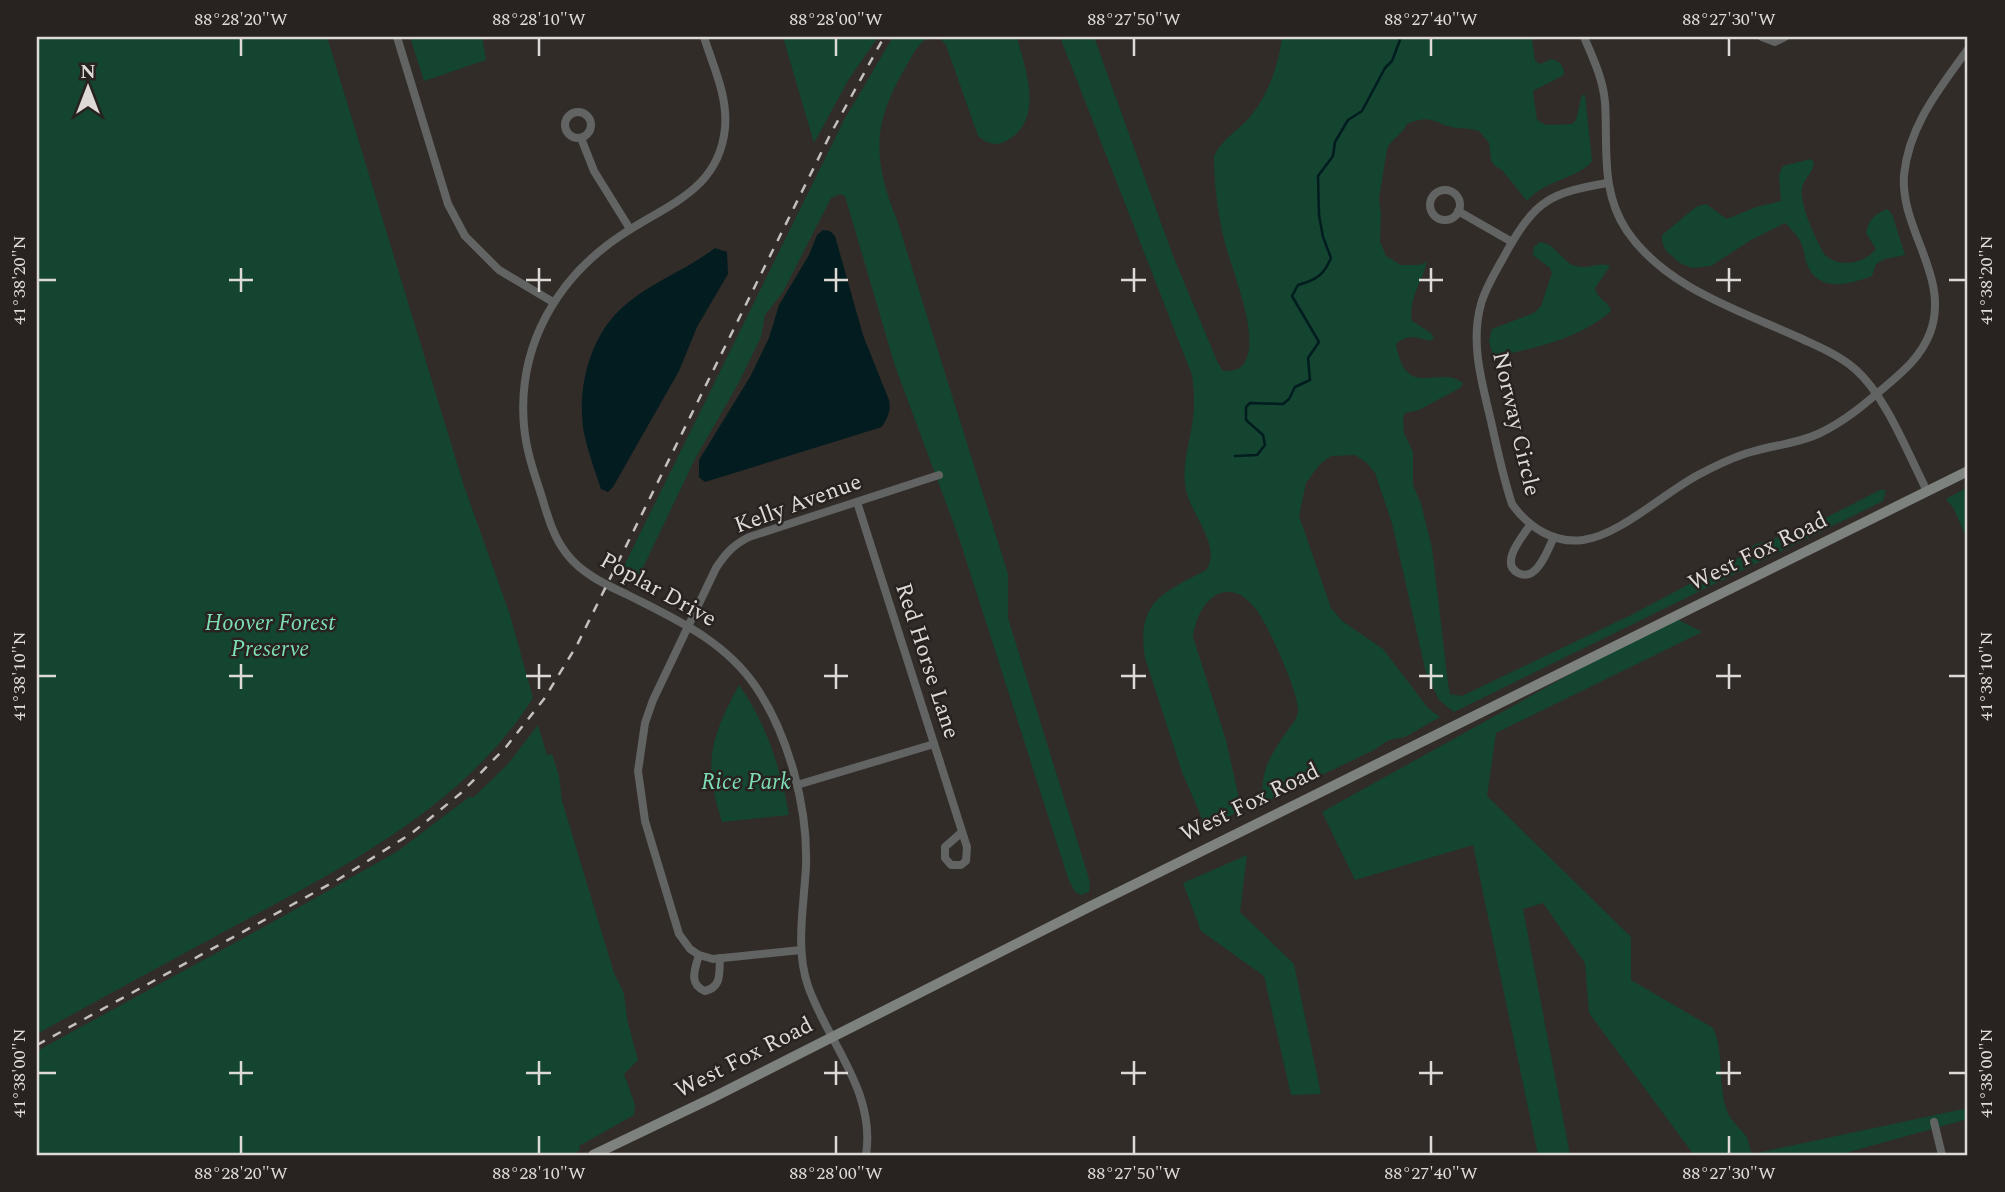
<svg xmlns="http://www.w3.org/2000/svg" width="2005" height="1192" font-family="Spectral,serif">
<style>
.green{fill:#134531}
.water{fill:#021c1f}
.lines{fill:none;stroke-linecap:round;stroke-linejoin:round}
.stream{stroke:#021c1f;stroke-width:2.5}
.street{stroke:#616462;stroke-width:8}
.secondary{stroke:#7e827f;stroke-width:10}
.rail{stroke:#c4c0be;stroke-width:2.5;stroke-dasharray:9 9;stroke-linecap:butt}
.ticks{fill:none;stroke:#dedad8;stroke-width:2.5}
.labels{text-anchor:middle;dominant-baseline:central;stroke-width:5;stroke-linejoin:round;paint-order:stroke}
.street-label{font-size:23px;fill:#dedad8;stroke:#282220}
.park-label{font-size:23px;font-style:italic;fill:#7edeb3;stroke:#282220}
.neatline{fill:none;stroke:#dedad8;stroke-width:2.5}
.ticks-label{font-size:18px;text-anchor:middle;fill:#dedad8}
</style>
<rect width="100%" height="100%" fill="#322c29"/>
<!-- green -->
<g class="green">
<path d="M37 37H327L464 486 510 615 533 698C466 804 349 864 242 922 174 959 105 996 37 1034Z"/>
<path d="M410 37H482L486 60 424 81Z"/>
<path d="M783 37H878L849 79 814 143Z"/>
<path d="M893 37H931C919 41 913 54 907 65 872 123 872 158 897 220L1008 574V618L1090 882 1089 892 1081 895 1075 892 1068 878 959 538 895 366 845 196 840 194 831 198 783 292 765 315 761 337 738 384 696 457 637 580 621 572 844 120Z"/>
<path d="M939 37H1017C1025 69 1045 118 1008 140 997 147 987 144 978 136L946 45Z"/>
<path d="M1060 37H1094L1173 256 1218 363 1223 371C1233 371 1242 370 1246 360 1259 332 1232 271 1225 243 1218 216 1214 184 1214 156 1222 139 1236 132 1248 119 1267 99 1279 64 1282 37H1532L1535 61 1540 64 1552 59C1560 62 1564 65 1564 75L1533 91 1537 120 1546 125 1572 124 1576 120 1582 95H1585L1592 161C1580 178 1546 179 1527 201L1502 170 1495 166 1491 160 1489 143 1479 131C1471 128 1464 129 1456 128 1433 124 1433 113 1407 124 1402 135 1391 139 1387 149L1379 198 1381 214 1380 241 1386 256 1401 265H1419L1427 262C1422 283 1408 298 1412 321L1431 333 1434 338 1430 341C1417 337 1407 334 1396 344 1406 402 1439 364 1463 383L1460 388 1419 410 1405 413 1403 418 1404 433 1413 452V485L1421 504 1432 548 1448 683 1450 694 1462 696 1633 614 1740 557 1754 545 1788 534 1792 535 1882 489 1886 491 1883 501 1454 712 1439 700 1426 673 1392 523 1375 473 1367 463 1355 455 1331 456 1320 464 1306 483 1299 516 1331 608 1342 621 1383 649 1428 708 1440 717 1405 737 1389 740 1372 751 1263 803C1260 773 1268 759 1285 734 1290 727 1297 720 1298 711 1299 693 1267 622 1255 608 1226 572 1197 602 1193 637L1226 740 1241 807 1221 825 1207 830 1182 772 1145 658C1136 601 1163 593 1206 570 1222 548 1193 516 1187 494 1180 469 1190 444 1193 418 1195 404 1194 389 1192 375Z"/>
<path d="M1811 159 1814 163C1813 173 1804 178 1802 188 1799 205 1816 239 1824 254 1838 268 1863 265 1876 249L1866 233C1868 220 1875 214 1887 209L1892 214 1905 255 1885 259 1876 264 1872 276C1853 283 1825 292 1811 272 1805 263 1805 254 1802 245 1799 237 1791 229 1785 223L1751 240 1711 266 1692 268 1680 263 1666 251 1662 242V235L1696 207 1706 204 1727 219 1756 207 1781 201 1779 175 1783 166Z"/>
<path d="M1540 242C1557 244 1561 262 1576 266 1588 270 1598 261 1610 266L1595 288C1598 301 1609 301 1611 311 1581 338 1532 350 1493 356L1489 341 1492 329 1534 313 1541 306 1552 273 1550 268 1533 255 1534 247Z"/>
<path d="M1968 487V542L1954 509 1946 499Z"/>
<path d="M1673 617 1702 632 1496 733 1487 796 1631 937V980L1713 1028C1725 1055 1717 1083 1727 1111 1731 1122 1741 1128 1747 1138 1749 1143 1750 1150 1752 1154L1968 1108V1119L1838 1155H1694L1589 1013 1585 963 1543 903 1523 909 1570 1155H1538L1473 845 1355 880 1322 812Z"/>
<path d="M739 685C766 722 781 770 789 815L722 822C703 762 710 739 739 685Z"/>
<path d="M538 725 547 755 552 754 559 776 562 801 614 973 624 993 627 1019 638 1060 624 1074 635 1105 634 1115 579 1146 580 1150 570 1155H37V1051L280 918 398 851 469 797H474L507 765Z"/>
<path d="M1247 855 1240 912 1294 964 1321 1094 1291 1095 1264 976 1201 931 1183 883Z"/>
</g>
<!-- water -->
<g class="water">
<path d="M823 230 830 231 835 236 863 335 889 400C891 411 888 417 882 427L705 482 699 477V460L750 377 769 338 779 305 809 255 817 235Z"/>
<path d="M715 248 727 252 728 274 697 327 679 371 613 487 608 492 601 489C595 471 588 452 584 433 576 389 590 335 624 306 651 282 687 270 715 248Z"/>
</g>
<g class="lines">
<!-- stream -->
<path class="stream" d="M1235 456 1257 455 1265 445 1263 435 1246 420V407L1250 403 1283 404 1289 399 1295 387 1310 380 1308 358 1319 342 1292 296 1298 285C1316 280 1324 275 1331 258L1323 237 1319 215 1318 176 1333 156 1335 142 1348 120 1362 111 1385 68 1392 61 1400 40 1398 37"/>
<!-- street -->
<g class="street">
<path d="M397 37 448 204 465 236 499 270 553 302"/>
<path d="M704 37C713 66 728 96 725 128 719 190 668 204 623 234 557 277 517 346 524 426 526 449 533 470 540 491 547 513 552 535 566 553 581 573 604 584 626 594 675 619 724 640 756 687 789 736 808 808 806 866 804 906 795 948 808 986 828 1043 876 1091 866 1155"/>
<path d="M1584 37C1593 58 1603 79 1605 102 1608 147 1600 191 1627 231 1666 288 1739 310 1800 338 1819 347 1839 355 1855 369 1886 396 1908 454 1927 491"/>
<path d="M1762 37 1775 42 1785 37"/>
<circle cx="578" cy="125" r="13"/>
<path d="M581 138 594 171 630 229"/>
<path d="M1607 183C1550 193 1536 200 1507 251 1498 268 1486 286 1481 304 1470 343 1482 383 1491 421 1497 449 1503 477 1512 504 1528 527 1554 544 1583 540 1620 535 1664 493 1698 475 1715 466 1733 457 1751 452 1773 445 1796 444 1818 434 1844 422 1865 404 1886 386 1905 370 1921 356 1930 333 1951 277 1900 230 1904 175 1909 125 1940 88 1968 49"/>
<circle cx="1445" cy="205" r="15"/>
<path d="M1458 211 1512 242"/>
<path d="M857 502 967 847 966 861 961 865H951L945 858V847L962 832"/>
<path d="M1530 525C1523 536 1499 563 1518 573 1524 576 1530 575 1534 571 1543 564 1549 547 1554 537"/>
<path d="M797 785 934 744"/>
<path d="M801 950 713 959 699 955 690 949 679 934 645 821 638 771 645 723 653 700 716 568C726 553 733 545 749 537L939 475"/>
<path d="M699 955C695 969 688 984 705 991 722 987 719 973 720 958"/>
<path d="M1934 1122 1942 1155"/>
</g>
<!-- secondary -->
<path class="secondary" d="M593 1155 712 1098 1091 906 1968 471"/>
<!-- rail -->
<path class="rail" d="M37 1045 339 879 412 833 461 793 506 747 544 699 577 645 830 135 884 37"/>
</g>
<!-- ticks -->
<path class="ticks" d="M241 38V56M539 38V56M836 38V56M1134 38V56M1431 38V56M1729 38V56M241 268V292M539 268V292M836 268V292M1134 268V292M1431 268V292M1729 268V292M38 280H56M229 280H253M526 280H551M824 280H848M1121 280H1146M1419 280H1443M1716 280H1741M1949 280H1966M241 664V689M539 664V689M836 664V689M1134 664V689M1431 664V689M1729 664V689M38 676H56M229 676H253M526 676H551M824 676H848M1121 676H1146M1419 676H1443M1716 676H1741M1949 676H1966M241 1061V1085M539 1061V1085M836 1061V1085M1134 1061V1085M1431 1061V1085M1729 1061V1085M38 1073H56M229 1073H253M526 1073H551M824 1073H848M1121 1073H1146M1419 1073H1443M1716 1073H1741M1949 1073H1966M241 1136V1154M539 1136V1154M836 1136V1154M1134 1136V1154M1431 1136V1154M1729 1136V1154"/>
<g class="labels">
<!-- street labels -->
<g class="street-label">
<text transform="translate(1516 424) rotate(77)">Norway Circle</text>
<text transform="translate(798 504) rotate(-20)">Kelly Avenue</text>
<text transform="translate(1758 552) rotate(-26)">West Fox Road</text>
<text transform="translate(658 590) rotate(29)">Poplar Drive</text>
<text transform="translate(927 661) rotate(72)">Red Horse Lane</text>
<text transform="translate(1250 803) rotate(-26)">West Fox Road</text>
<text transform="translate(744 1058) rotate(-27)">West Fox Road</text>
</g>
<!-- park labels -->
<g class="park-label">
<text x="270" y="623">Hoover Forest<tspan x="270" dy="26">Preserve</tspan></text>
<text x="746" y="782">Rice Park</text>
</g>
</g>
<!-- border -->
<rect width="2005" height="1192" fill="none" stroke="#282220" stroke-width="77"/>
<!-- north arrow -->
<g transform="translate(88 88)" stroke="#282220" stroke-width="5" paint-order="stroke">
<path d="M0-5L12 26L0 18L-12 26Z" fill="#dedad8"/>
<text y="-10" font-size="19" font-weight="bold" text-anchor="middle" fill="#dedad8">N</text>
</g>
<rect x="38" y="38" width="1928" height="1116" class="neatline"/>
<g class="ticks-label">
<text x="241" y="25">88°28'20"W</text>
<text x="539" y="25">88°28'10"W</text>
<text x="836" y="25">88°28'00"W</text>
<text x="1134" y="25">88°27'50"W</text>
<text x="1431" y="25">88°27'40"W</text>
<text x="1729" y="25">88°27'30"W</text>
<text transform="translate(19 280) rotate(-90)" y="6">41°38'20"N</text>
<text transform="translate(1986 280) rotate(-90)" y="6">41°38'20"N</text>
<text transform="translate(19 676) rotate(-90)" y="6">41°38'10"N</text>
<text transform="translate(1986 676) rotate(-90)" y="6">41°38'10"N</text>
<text transform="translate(19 1073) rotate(-90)" y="6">41°38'00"N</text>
<text transform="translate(1986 1073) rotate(-90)" y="6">41°38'00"N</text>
<text x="241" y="1179">88°28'20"W</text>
<text x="539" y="1179">88°28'10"W</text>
<text x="836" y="1179">88°28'00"W</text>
<text x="1134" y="1179">88°27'50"W</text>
<text x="1431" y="1179">88°27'40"W</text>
<text x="1729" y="1179">88°27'30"W</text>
</g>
</svg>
